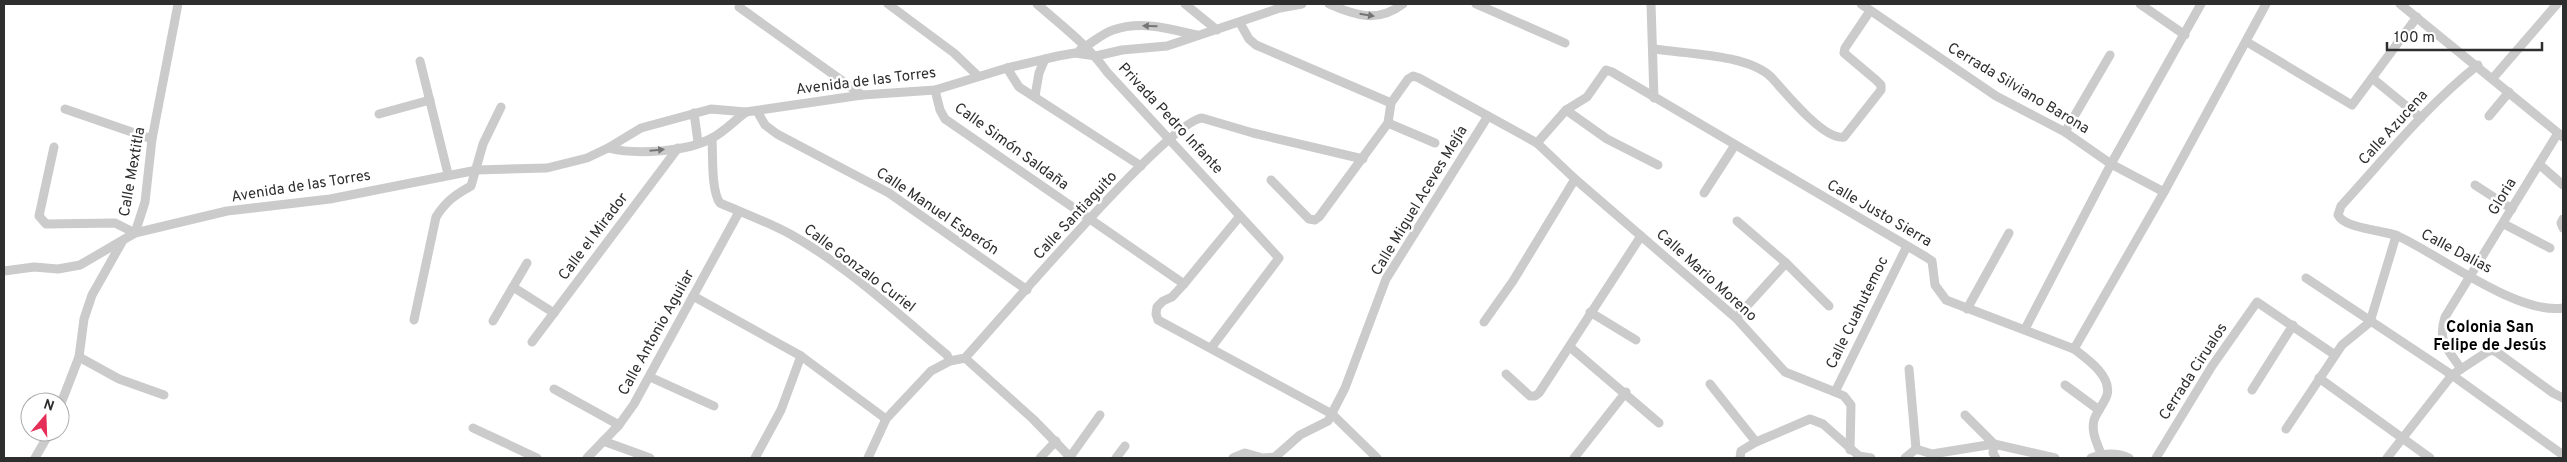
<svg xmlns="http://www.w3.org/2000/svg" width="2567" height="462" font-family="Overpass,sans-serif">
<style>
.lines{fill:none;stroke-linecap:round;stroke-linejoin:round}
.street{stroke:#cbcbcb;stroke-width:9}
.oneway{fill:#757575}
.labels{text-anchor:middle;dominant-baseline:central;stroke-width:5;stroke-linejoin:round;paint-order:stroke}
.street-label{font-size:15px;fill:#2e2e2e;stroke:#fff}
.neighbourhood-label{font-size:16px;font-weight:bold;fill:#000;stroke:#fff}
</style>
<rect width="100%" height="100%" fill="#fff"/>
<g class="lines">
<!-- street -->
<g class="street">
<path d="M888 4 954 53 978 76"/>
<path d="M1037 4C1061 25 1089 46 1107 72L1279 258 1211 348"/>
<path d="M1185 4 1217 30"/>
<path d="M1329 4C1356 16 1378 23 1403 4"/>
<path d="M1476 4 1565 43"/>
<path d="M1651 4 1654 98"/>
<path d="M1861 4 1996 96 2065 132 2111 164 2164 192"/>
<path d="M2140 4 2185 35"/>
<path d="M2400 4 2563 137"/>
<path d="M739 7 862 95"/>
<path d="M1240 23 1249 39 1256 45 1391 103"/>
<path d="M2247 42 2352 105 2417 17"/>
<path d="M1654 49C1686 54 1749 54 1772 78 1785 92 1824 141 1844 137L1881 90V85L1876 80 1844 53 1845 48 1870 11"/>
<path d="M1080 50C1091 44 1101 34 1113 30 1141 20 1170 29 1197 35"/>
<path d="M420 61 448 174"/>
<path d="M2478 65C2426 106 2385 158 2341 206L2338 215C2345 229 2383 230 2398 236 2441 256 2518 315 2563 308"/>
<path d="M1007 68 1019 87 1141 166"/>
<path d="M2372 78 2421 118"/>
<path d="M2493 78 2557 4"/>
<path d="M935 90 940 110 945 119 1184 284"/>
<path d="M1035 96 1039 73 1045 59"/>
<path d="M65 109 152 139"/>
<path d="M1566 110 1607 139 1658 165"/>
<path d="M757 111 765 125 777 134 889 193 1027 290"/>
<path d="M694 113 698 142"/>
<path d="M379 114 430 100"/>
<path d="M2489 116 2509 92"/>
<path d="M1388 123 1435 143"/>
<path d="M2065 132 2110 55"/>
<path d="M712 138C713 155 711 191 720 203 743 213 768 222 790 234 847 266 897 313 947 355L950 361"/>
<path d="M1537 143 1566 110 1587 97 1606 70 1612 72 1926 257 1932 261 1935 285 1946 300 2074 349C2087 359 2112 376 2107 395 2104 404 2097 411 2094 420 2091 432 2097 443 2101 454"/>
<path d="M54 147 39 216 46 224 115 223 135 233 145 202 152 139 178 4"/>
<path d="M608 148C636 155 687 152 712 138 724 132 735 120 746 112"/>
<path d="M2540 165 2563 185"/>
<path d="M1271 180 1309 219 1315 220 1319 217 1388 123 1391 103 1408 79 1413 76 1419 78 1537 143 1575 179 1736 318 1785 372 1835 392 1844 396 1851 405 1850 450"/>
<path d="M2475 185 2512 209"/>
<path d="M1704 193 1735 145"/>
<path d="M1240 216 1184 284 1172 297 1163 301 1157 307 1156 314 1158 320 1332 414 1377 458"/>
<path d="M2563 219 2561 223 2563 228"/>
<path d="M1737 221 1786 263 1829 306"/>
<path d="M2504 224 2550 248"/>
<path d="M4 271 34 267 58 269 80 265 135 233 227 211 330 199 477 170 547 168 587 158 608 148 641 128 711 109 746 112 862 95 935 90 1007 68 1058 56 1075 53 1096 56 1122 50 1167 46 1280 8 1302 4"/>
<path d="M2306 278 2452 375 2563 455"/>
<path d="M513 287 554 313"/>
<path d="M693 296 801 356 886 419"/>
<path d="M1967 309 2009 233"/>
<path d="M1590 312 1636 340"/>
<path d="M1736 318 1786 263"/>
<path d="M414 320 436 217C446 201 455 195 471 186L483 144 501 107"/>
<path d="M493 321 527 263"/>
<path d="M1484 322 1513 281 1575 179"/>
<path d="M2025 329 2111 164 2201 4"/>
<path d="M532 342 678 148"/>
<path d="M1570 347 1659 423"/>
<path d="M2074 349 2164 192 2266 4"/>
<path d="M79 357 119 379 164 395"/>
<path d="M965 358 1033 419 1071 458"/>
<path d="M1909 369 1916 449"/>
<path d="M2461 369C2448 349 2437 342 2445 317L2558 133"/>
<path d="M1506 374 1530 396H1535L1539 393 1641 236"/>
<path d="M650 377 714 406"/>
<path d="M2319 378 2430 458"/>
<path d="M1710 384 1756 442"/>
<path d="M2065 385 2099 410"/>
<path d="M554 389 619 425"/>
<path d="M2252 390 2293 325"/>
<path d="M1835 392 1907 246"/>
<path d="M60 406 79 357 84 319 92 295 122 242"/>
<path d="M1965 415 1994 444 1993 453 1996 458"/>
<path d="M473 428 537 458"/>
<path d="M2286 429 2342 345 2370 322 2396 236"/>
<path d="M603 441 650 458"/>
<path d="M1070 457 1100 415"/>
<path d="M35 458 50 432"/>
<path d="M587 458 619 425 634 404 739 212"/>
<path d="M755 458 781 410 801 356"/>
<path d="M868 458 886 419 931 371 950 361 965 358C1000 320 1167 122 1202 118L1253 133 1363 159"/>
<path d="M1040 458 1056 441"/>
<path d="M1116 458 1125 446"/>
<path d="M1233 458 1245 453 1263 458 1275 457 1300 435 1328 421 1345 388 1386 279 1488 116"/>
<path d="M1574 458 1626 392"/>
<path d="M1740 458 1741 451 1756 442 1810 419 1823 424 1859 456 1871 458"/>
<path d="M1905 458 1916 449 1932 454 1994 444 2055 458"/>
<path d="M2091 458C2104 453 2116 452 2129 458"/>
<path d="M2156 458 2212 366 2257 302 2335 355"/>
<path d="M2387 458 2452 375 2487 352 2492 350 2498 353 2553 393 2563 398"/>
</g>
</g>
<!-- one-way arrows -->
<defs><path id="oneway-solid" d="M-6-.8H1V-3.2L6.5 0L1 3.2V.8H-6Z" transform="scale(1.25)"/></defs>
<g class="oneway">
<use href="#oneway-solid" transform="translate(1367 15) rotate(9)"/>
<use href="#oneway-solid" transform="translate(1150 26) rotate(-178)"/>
<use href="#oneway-solid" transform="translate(657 150) rotate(-5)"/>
</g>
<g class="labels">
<!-- street labels -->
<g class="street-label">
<text transform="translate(866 82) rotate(-7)">Avenida de las Torres</text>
<text transform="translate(2018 89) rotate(31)">Cerrada Silviano Barona</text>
<text transform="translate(1170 119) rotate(47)">Privada Pedro Infante</text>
<text transform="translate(2394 128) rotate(-48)">Calle Azucena</text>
<text transform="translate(1011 147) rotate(36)">Calle Simón Saldaña</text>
<text transform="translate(133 172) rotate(-80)">Calle Mextitla</text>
<text transform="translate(301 187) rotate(-9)">Avenida de las Torres</text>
<text transform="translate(2503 197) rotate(-59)">Gloria</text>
<text transform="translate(1420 201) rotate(-59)">Calle Miguel Aceves Mejía</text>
<text transform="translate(937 212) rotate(34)">Calle Manuel Esperón</text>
<text transform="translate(1879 214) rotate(30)">Calle Justo Sierra</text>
<text transform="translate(1076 216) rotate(-47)">Calle Santiaguito</text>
<text transform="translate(594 237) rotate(-53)">Calle el Mirador</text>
<text transform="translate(2456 252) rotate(28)">Calle Dalias</text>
<text transform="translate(859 269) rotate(37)">Calle Gonzalo Curiel</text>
<text transform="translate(1706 276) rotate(42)">Calle Mario Moreno</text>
<text transform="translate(1858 313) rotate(-64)">Calle Cuahutemoc</text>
<text transform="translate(657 333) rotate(-61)">Calle Antonio Aguilar</text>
<text transform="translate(2194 372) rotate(-57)">Cerrada Cirualos</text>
</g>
<!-- neighbourhood labels -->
<g class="neighbourhood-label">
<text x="2490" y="328">Colonia San<tspan x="2490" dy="18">Felipe de Jesús</tspan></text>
</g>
</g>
<!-- border -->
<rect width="2567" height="462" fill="none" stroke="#2e2e2e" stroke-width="10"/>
<!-- north arrow -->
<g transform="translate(45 417) rotate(19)"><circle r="24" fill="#ffffff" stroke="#ababab"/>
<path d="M0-4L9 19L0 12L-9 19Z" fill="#e62f58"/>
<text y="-8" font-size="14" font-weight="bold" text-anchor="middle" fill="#2e2e2e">N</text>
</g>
<!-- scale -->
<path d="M2387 42v8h155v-8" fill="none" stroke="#2e2e2e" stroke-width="2.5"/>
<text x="2394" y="42" font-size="15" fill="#2e2e2e" stroke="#ffffff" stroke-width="4" paint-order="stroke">100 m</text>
</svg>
